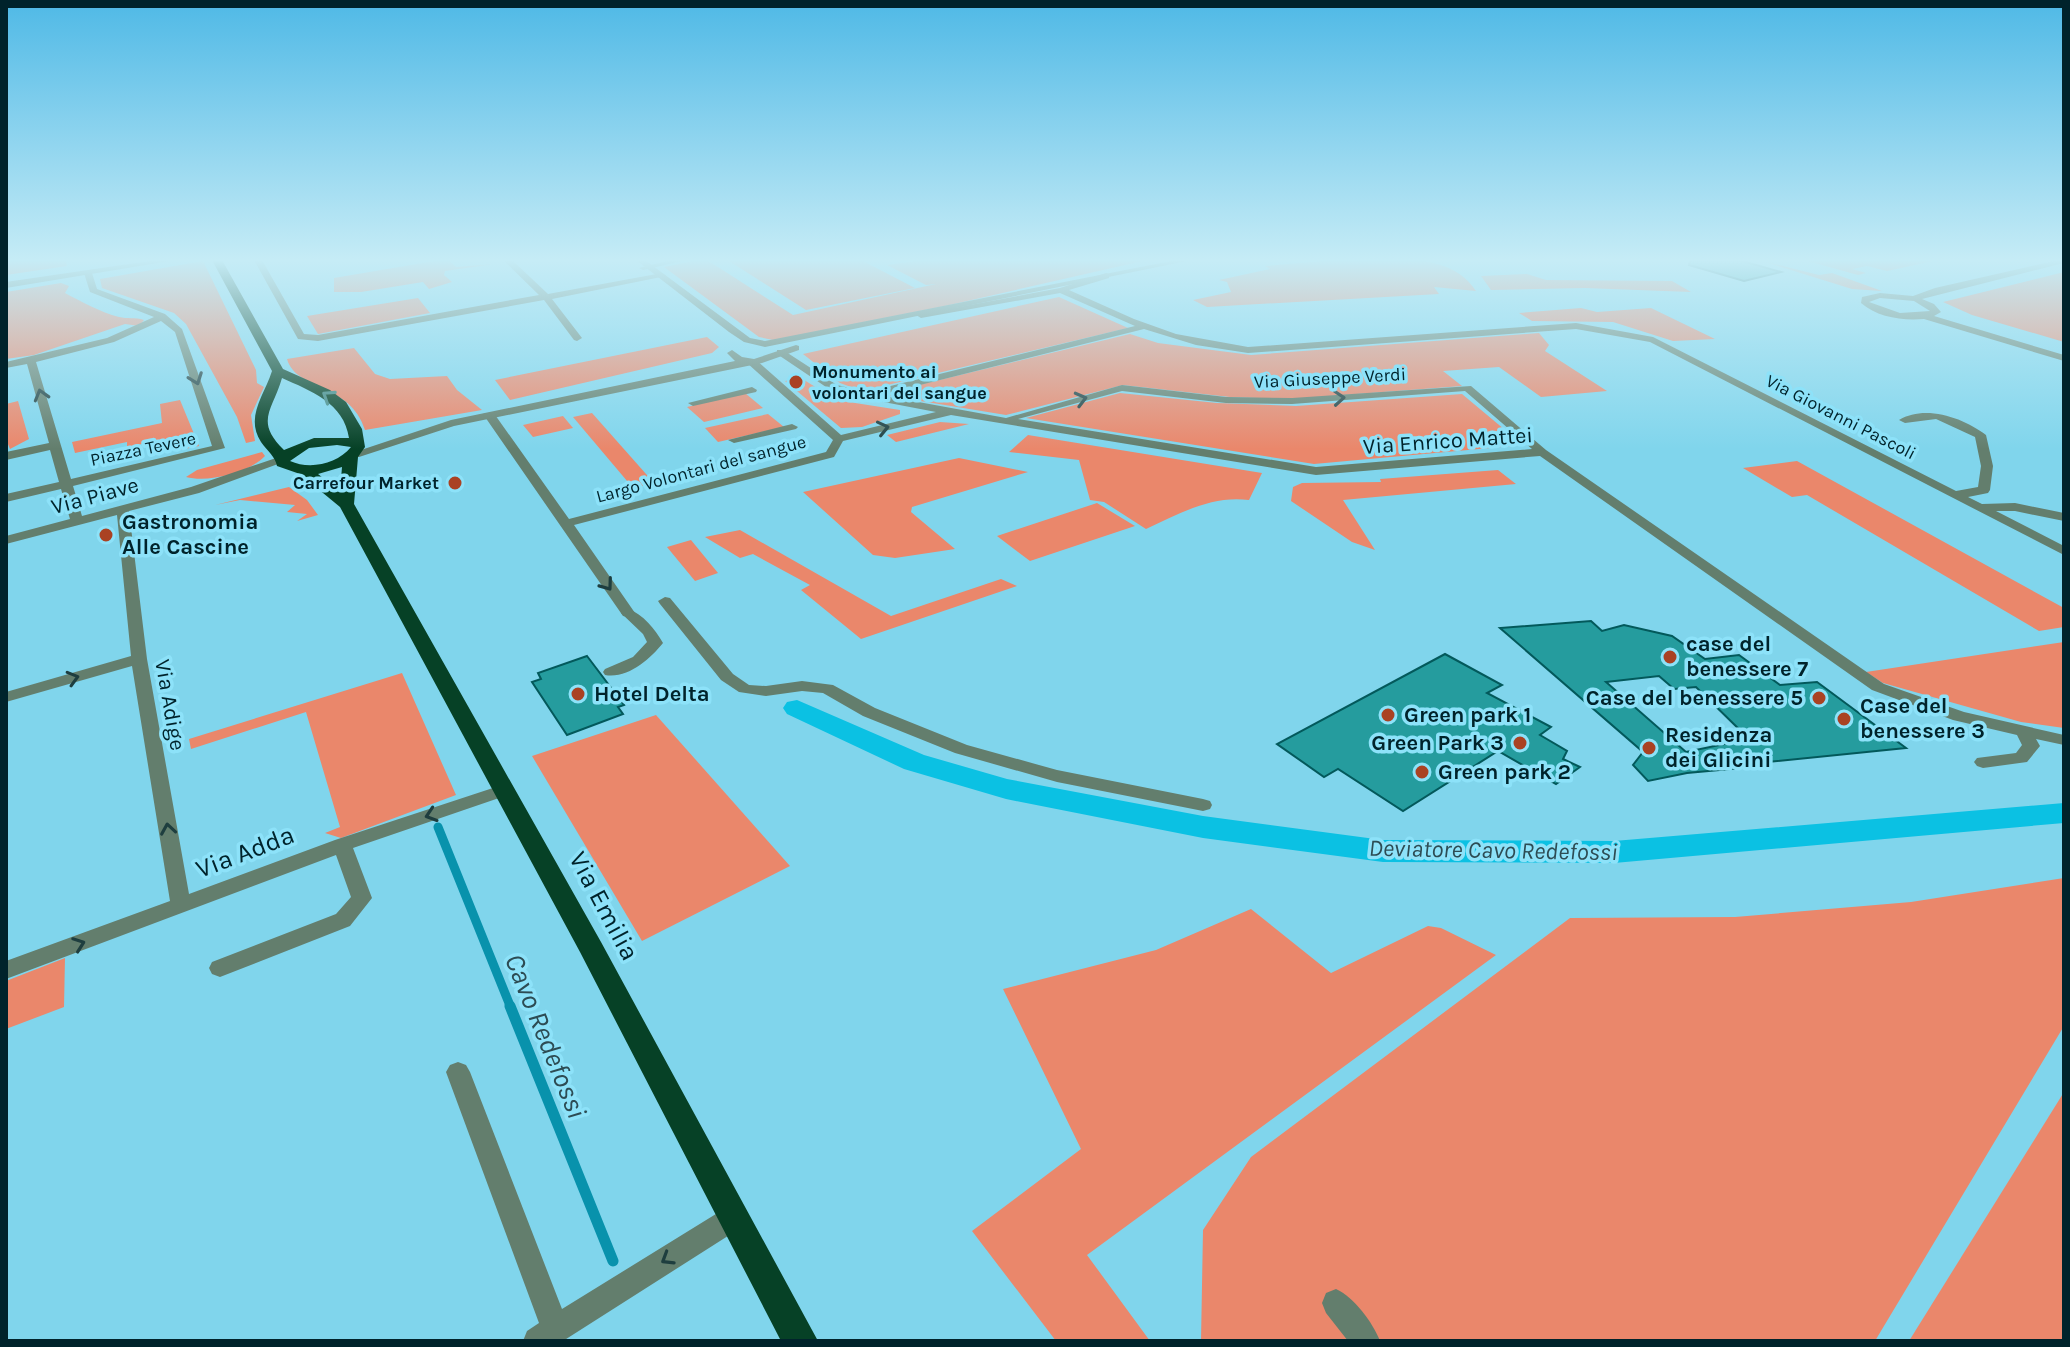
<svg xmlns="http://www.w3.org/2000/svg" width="2070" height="1347" font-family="Karla,sans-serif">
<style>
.green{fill:#ea876b}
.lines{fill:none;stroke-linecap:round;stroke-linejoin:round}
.stream-far1{stroke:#0892ac;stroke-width:9}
.stream{stroke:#0892ac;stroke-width:11}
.canal{fill:#0bc1e3;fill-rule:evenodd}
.building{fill:#259c9e;stroke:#03595b;stroke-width:2;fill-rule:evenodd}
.pedestrian{fill:#637e6d;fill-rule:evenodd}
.minor{fill:#637e6d;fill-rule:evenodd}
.tertiary{fill:#637e6d;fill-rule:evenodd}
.primary{fill:#064126;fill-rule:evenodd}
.oneway{stroke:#1e3e3f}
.oneway2{stroke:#438985}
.poi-dot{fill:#aa4223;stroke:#8de2f9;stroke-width:3}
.labels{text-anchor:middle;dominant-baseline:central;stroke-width:7;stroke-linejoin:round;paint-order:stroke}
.far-poi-label{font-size:18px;font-weight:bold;fill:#00232b;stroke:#8de2f9;text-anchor:start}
.far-street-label{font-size:18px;fill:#00232b;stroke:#8de2f9}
.street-label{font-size:22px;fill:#00232b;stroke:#8de2f9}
.poi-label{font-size:22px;font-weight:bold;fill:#00232b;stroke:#8de2f9;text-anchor:start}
.water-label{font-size:24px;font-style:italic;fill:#2d4c54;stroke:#8de2f9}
.near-street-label{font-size:26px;fill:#00232b;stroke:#8de2f9}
.near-water-label{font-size:28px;font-style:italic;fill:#2d4c54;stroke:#8de2f9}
</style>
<rect width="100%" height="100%" fill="#80d5ec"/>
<!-- green -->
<g class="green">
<path d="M6 260H66L67 266 6 275Z"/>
<path d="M440 260H449L456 267 494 264 445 271 444 275 452 282 429 289 423 282 361 292H334V278Z"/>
<path d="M698 260H707L793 315 936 284 926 285 887 265 923 260H1147L945 306 773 340 759 337 664 267Z"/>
<path d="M861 260 915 288 806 310 729 261Z"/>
<path d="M1334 260C1378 260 1449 248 1476 291L1434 287 1439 294 1207 307 1193 300 1231 292 1227 282 1219 280 1270 269 1265 266Z"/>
<path d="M1759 260 1819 275 1832 273 1882 291 1852 289Z"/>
<path d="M1804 260H1938L1887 271 1867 266 1852 269 1866 273 1858 275Z"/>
<path d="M203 261 256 370 257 383 264 387 251 415 255 441 246 443 237 417 186 324 174 313 102 288 100 279Z"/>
<path d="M2064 272V342L1972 315 1943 302Z"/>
<path d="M1527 274 1546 280 1672 281 1691 292 1585 288 1491 290 1481 276Z"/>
<path d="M61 283 69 286 65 293C82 302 100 312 119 317 127 319 135 317 144 320L139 326 125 324 34 355 6 359V292Z"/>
<path d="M1059 297 1128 328 862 391 840 383 803 354Z"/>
<path d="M418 298 430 313 318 334 307 316Z"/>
<path d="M1581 308 1597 312 1651 308 1715 339 1673 341 1613 322 1532 321 1519 313Z"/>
<path d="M1539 333 1549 345 1545 351 1607 391 1541 397 1499 367 1443 371 1462 386 1291 399 1230 397 1123 385 1006 415 890 396 894 391 1130 334 1158 343 1251 355Z"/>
<path d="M707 337 719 347 712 353 510 400 495 380Z"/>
<path d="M354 348 375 374 390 379 447 376 457 390 482 410 365 430C351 383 296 391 287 359Z"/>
<path d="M801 378 836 400 900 410V414L862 427 841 428 785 381Z"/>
<path d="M745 393 763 408 704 422 687 407Z"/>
<path d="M1120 393 1217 403 1296 406 1462 394 1523 445 1314 464 1026 418Z"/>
<path d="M180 400 199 446 175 451 167 439 127 447V442L75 453 72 442 162 423 160 404Z"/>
<path d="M18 401 29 439 10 449 6 439V404Z"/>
<path d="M592 413 654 483 633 488 573 417Z"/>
<path d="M768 414 784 427 718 442 705 428Z"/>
<path d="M563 416 573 428 533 437 523 425Z"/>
<path d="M940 422 969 424 896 442 887 435Z"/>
<path d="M1028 435 1262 473 1249 500C1211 495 1179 514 1146 529L1104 502 1090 500 1079 460 1009 452Z"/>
<path d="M262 452 265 456C249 473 208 483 186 477L197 470Z"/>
<path d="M959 458 1028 472 912 507 911 512 955 549 895 558 873 555 803 492Z"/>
<path d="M1797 461 2064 608V627L2039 631 1807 495 1792 497 1743 468Z"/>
<path d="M1498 470 1516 484 1343 500 1375 550 1352 542 1291 501 1293 487 1302 483 1381 482 1380 479Z"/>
<path d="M289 487 307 500 318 515 297 521 307 514 287 512 295 505 240 500 215 505Z"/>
<path d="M1097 503 1135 526 1030 561 997 536Z"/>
<path d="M740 530 891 616 1001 579 1017 586 861 639 801 590 810 585 753 554 740 558 705 537Z"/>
<path d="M691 540 718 573 695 581 667 547Z"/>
<path d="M2064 642V728L2021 722 1883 683 1866 672Z"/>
<path d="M402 673 456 795 341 838 325 833 340 827 306 712 191 749 189 739Z"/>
<path d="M656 715 790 866 642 941 532 756Z"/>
<path d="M2064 878V1026L1875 1341H1201L1203 1230 1251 1157 1570 918 1735 917 1911 902Z"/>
<path d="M1251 909 1331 973 1428 926 1441 928 1496 955 1087 1255 1150 1341H1056L972 1231 1081 1149 1003 989 1156 950Z"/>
<path d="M65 958 64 1007 6 1029V981Z"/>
<path d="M2064 1092V1341H1909Z"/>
</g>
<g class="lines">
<!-- stream-far1 -->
<path class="stream-far1" d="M438 827 511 1008"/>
<!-- stream -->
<path class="stream" d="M510 1006 613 1261"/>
<!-- canal -->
<path class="canal" d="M797 700 924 755 1007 779 1203 816 1383 840 1614 841 2064 803V823L1614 863 1383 862 1203 838 1006 799 904 769 787 714 783 708 787 702Z"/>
</g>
<!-- building -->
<g class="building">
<path d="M1690 260H1739L1781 272 1744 281 1689 265Z"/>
<path d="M1591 621 1602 631 1624 625 1672 636 1705 659 1739 655 1780 685 1817 682 1906 748 1747 764 1752 767 1687 773 1648 781 1633 765 1643 752 1500 628ZM1659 676 1674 689 1696 687 1749 739 1686 752 1606 682Z"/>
<path d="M1445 654 1502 685 1487 693 1551 727 1540 735 1567 751 1563 759 1580 767 1556 784 1498 751 1403 811 1338 769 1324 777 1277 744Z"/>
<path d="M587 656 624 705 618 707 623 714 567 735 532 682 541 679 538 673Z"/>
</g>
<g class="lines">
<!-- pedestrian -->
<g class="pedestrian">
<path d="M752 387 757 390 756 392 693 406 688 403Z"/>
<path d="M792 424 798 427 796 429 734 443 728 440Z"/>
<path d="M628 609C643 614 655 629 663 643 650 659 628 679 605 675L603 672 605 669 633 657 647 642 643 634 621 613Z"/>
</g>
<!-- minor -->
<g class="minor">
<path d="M254 260H262L304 334 318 335 539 295 503 260H512L548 294 662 273 666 276 552 299 582 338 577 341 574 340 544 300 318 341 298 339Z"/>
<path d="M671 260H687L643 270 639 268Z"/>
<path d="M2058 260H2064V263L1922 299 1934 304 1941 312 1934 316 2064 355V361L1924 319C1902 321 1877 317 1861 303L1862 297 1880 293 1913 296 1935 288ZM1880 298 1914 301 1930 311 1900 313 1869 302Z"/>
<path d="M88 271 92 273 97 289 165 314 182 329 225 448 73 486 82 516 191 487 279 457 283 456 289 460 199 493 129 511 147 659 189 894 335 840 499 786H511L514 790 511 794 353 848 372 898 350 926 220 977 212 974 209 968 212 962 336 914 351 897 336 855 6 979V961L170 901 132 666 6 702V692L131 656 117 515 6 544V536L70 519 61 489 6 502V494L59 482 50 450 6 460V452L49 443 27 364 6 368V362L107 338 154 317 90 292 84 273ZM161 321 175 332 212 446 71 479 36 362 114 342Z"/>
<path d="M1106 273 1109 274V278L1069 290 1134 319 1176 334 1248 347 1576 323 1653 337 1956 491 1978 487 1981 466 1975 437 1936 419 1905 423 1899 420C1925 404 1964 418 1986 435L1993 466 1990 490 1988 493 1968 497 1982 504 2015 503 2064 513V521L2015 511H1996L2064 546V555L1650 342 1576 329 1248 353 1196 345 1144 329 880 395 1006 418 1122 385 1226 397 1292 398 1471 386 1546 450 1884 684 1964 712 2064 735V745L2036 739 2040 746 2027 762 1983 768 1977 766 1974 762 1977 758 2016 753 2022 745 2017 735 1953 720 1872 690 1540 456 1316 475 951 415 843 441 834 457 574 525 635 613 628 617 623 616 483 414 493 412 569 519 826 452 833 440 747 363V359H755L841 435 936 412 847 395 829 389 777 354V350H783L837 385 866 392 1135 326 1060 293 921 318 916 315 1060 288ZM1122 391 1226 403 1292 404 1465 391 1532 449 1316 467 1018 419Z"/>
<path d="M665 597 670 598 733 674 749 685 766 686 802 681 833 685 875 708 967 745 1057 770 1203 799 1210 801 1212 805 1210 809 1203 811 1057 782 955 753 863 716 823 693 802 691 766 696 739 692 721 680 660 604 658 601Z"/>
<path d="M458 1062 466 1065 470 1072 562 1309 724 1209 733 1205 742 1209 746 1218 742 1227 563 1341H523L527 1331 539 1323 446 1072 450 1065Z"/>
<path d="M1336 1289C1354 1297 1373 1323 1380 1341H1348L1326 1313 1322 1303 1326 1293Z"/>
</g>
<!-- tertiary -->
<g class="tertiary">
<path d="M156 260H176L6 288V282Z"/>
<path d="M636 260H645L750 338 765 341 1176 260H1192L765 347 744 342 729 332Z"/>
<path d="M796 345 799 346V350L762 363 454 426 359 457H351L349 454 451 420 735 361 727 353 732 350 742 357 754 359Z"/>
</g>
<!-- primary -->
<path class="primary" d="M212 260H222L283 369 330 390 346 402 362 429 365 447 358 457 354 504 601 942 818 1341H781L580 952 340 507 300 474 277 466C275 456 268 452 261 442 245 417 264 396 272 371ZM282 378C311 391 344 403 349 438H314L284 450C254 421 273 410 282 378ZM337 445 351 447C337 464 310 470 290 461L309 448ZM342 467 340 491 318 474Z"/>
</g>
<!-- one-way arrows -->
<defs><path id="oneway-chevron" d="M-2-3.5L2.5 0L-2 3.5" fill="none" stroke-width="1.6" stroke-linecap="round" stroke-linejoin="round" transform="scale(2)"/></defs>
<g class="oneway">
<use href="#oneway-chevron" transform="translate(196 379) rotate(70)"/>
<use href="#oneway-chevron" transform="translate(41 395) rotate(-106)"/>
<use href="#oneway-chevron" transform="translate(1339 398) rotate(-4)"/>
<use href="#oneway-chevron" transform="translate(1081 399) rotate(-15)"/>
<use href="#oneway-chevron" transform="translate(883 428) rotate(-13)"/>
<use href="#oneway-chevron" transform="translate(607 585) rotate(54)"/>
<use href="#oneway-chevron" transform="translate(73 678) rotate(-16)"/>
<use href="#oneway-chevron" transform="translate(431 815) rotate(162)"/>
<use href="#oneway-chevron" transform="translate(168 829) rotate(-99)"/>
<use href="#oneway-chevron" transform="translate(79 944) rotate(-20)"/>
<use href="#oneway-chevron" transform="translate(667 1259) rotate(148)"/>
</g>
<use class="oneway2" href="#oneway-chevron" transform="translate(328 396) rotate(-147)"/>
<!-- sky -->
<linearGradient id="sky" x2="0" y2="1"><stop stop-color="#4fb9e6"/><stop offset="0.58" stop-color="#c6ecf6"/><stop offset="1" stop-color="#c6ecf6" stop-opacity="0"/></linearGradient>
<rect width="2070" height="449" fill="url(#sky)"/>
<!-- markers -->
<g class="poi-dot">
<circle cx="796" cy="382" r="8"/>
<circle cx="455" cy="483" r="8"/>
<circle cx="106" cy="535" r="8"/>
<circle cx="1670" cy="657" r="8"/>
<circle cx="578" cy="694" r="8"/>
<circle cx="1819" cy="698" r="8"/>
<circle cx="1388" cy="715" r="8"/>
<circle cx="1844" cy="719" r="8"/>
<circle cx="1520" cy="743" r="8"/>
<circle cx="1649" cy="748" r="8"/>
<circle cx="1422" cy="772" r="8"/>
</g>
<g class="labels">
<!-- far-poi labels -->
<g class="far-poi-label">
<text x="812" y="372">Monumento ai<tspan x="812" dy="21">volontari del sangue</tspan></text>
<text x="439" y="483" text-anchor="end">Carrefour Market</text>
</g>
<!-- far-street labels -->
<g class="far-street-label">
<text transform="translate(1330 378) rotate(-3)">Via Giuseppe Verdi</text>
<text transform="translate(1841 417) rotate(27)">Via Giovanni Pascoli</text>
<text transform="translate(143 449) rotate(-12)">Piazza Tevere</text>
<text transform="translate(701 469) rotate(-15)">Largo Volontari del sangue</text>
</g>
<!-- street labels -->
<g class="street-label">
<text transform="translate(1448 441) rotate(-4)">Via Enrico Mattei</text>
<text transform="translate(95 496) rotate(-15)">Via Piave</text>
<text transform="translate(170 705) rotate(80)">Via Adige</text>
</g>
<!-- poi labels -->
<g class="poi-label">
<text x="122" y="522">Gastronomia<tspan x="122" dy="25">Alle Cascine</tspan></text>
<text x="1686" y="644">case del<tspan x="1686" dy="25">benessere 7</tspan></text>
<text x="594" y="694">Hotel Delta</text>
<text x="1803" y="698" text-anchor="end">Case del benessere 5</text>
<text x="1860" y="706">Case del<tspan x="1860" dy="25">benessere 3</tspan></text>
<text x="1404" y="715">Green park 1</text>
<text x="1665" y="735">Residenza<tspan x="1665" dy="25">dei Glicini</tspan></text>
<text x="1504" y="743" text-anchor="end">Green Park 3</text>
<text x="1438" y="772">Green park 2</text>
</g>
<!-- water labels -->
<g class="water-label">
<text transform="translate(1493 850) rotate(1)">Deviatore Cavo Redefossi</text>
</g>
<!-- near-street labels -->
<g class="near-street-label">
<text transform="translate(245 852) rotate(-21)">Via Adda</text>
<text transform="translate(604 906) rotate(62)">Via Emilia</text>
</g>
<!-- near-water labels -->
<g class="near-water-label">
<text transform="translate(546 1036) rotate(68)">Cavo Redefossi</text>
</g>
</g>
<!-- border -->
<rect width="2070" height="1347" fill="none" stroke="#00232b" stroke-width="16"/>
</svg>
